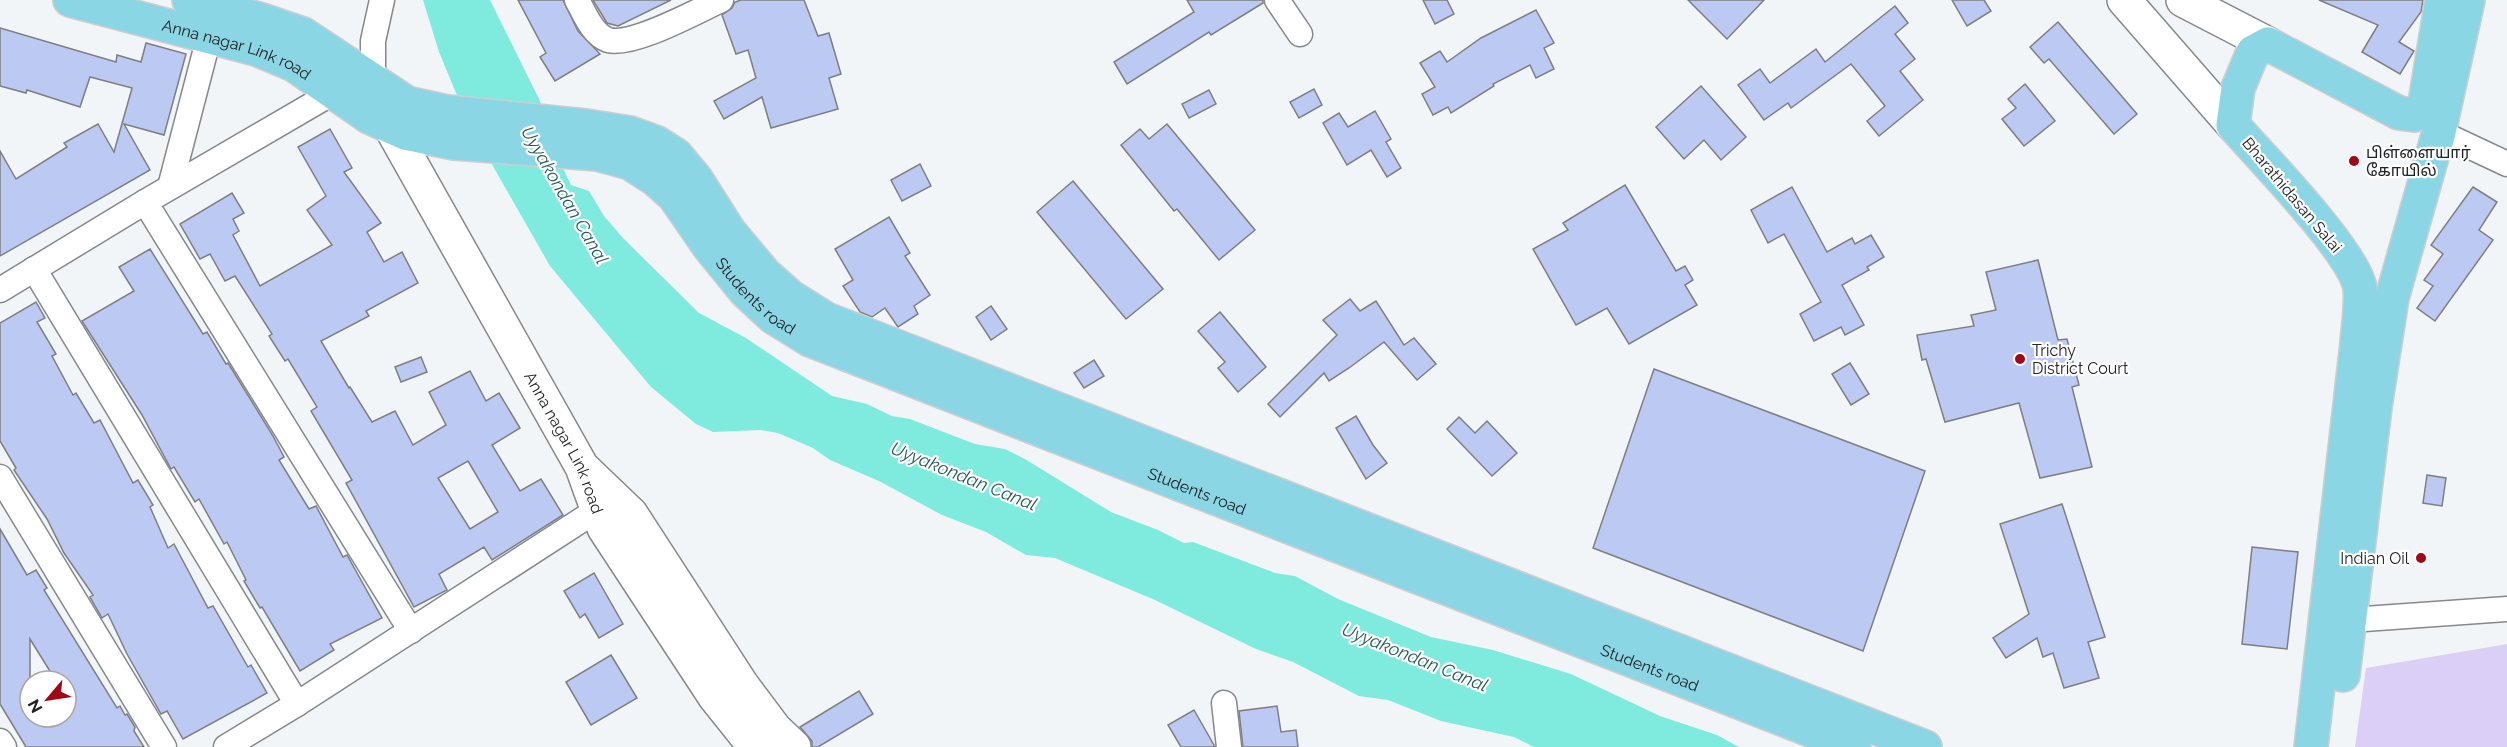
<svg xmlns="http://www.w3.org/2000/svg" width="2507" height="747" font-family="Raleway,'Noto Sans Tamil',sans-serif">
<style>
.green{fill:#dccff7}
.water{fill:#7febde}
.building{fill:#bbc9f3;stroke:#7e7f82;stroke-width:1.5;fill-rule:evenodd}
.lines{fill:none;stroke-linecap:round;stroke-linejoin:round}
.street-casing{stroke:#86898c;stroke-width:27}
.secondary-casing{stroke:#86898c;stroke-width:36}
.primary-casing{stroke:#cececf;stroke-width:36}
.street{stroke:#fff;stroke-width:24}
.secondary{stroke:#fff;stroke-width:33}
.primary{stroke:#8bd6e5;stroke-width:33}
.poi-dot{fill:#a20715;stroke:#fff;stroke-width:2}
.labels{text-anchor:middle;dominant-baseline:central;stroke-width:4.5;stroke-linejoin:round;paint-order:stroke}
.street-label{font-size:16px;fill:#212223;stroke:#fff}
.poi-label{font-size:16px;fill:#212223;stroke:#fff;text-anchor:start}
.water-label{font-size:18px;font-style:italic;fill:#2c5b56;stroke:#fff}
</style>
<rect width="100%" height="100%" fill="#f2f5f8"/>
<!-- green -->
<path class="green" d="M2507 644V747H2355L2366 668Z"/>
<!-- water -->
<path class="water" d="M423 0H490L540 101 559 160 571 185 589 191 604 216 623 238 699 313 746 338 832 396 867 404 892 416 910 419 975 444 1005 449 1025 459 1111 512 1158 530 1184 543 1193 542 1275 573 1295 576 1338 599 1431 637 1493 650 1571 674 1660 716 1717 735 1739 747H1534L1514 737 1441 721 1388 700 1359 696 1293 662 1256 649 1155 600 1055 558 1026 555 986 532 942 515 879 481 830 460 813 448 778 433 760 430 713 432 696 424 651 387 550 266 494 168 459 100 439 52Z"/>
<!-- building -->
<g class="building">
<path d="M518 0H563L578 31 600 54 555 81 540 57 546 53Z"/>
<path d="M593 0H671L618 26 607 23Z"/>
<path d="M741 0H804L818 36 829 33 841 74 829 78 838 109 771 128 762 97 724 119 714 101 756 78 748 50 736 54 722 15 732 8 735 2Z"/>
<path d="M1187 0H1263V3L1211 35 1209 32 1127 84 1114 62 1194 12Z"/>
<path d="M1423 0H1447L1454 14 1435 24Z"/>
<path d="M1688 0H1764L1727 39Z"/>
<path d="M1952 0H1984L1991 11 1967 26Z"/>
<path d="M2319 0H2423L2421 12 2399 42 2414 51 2400 74 2362 52 2378 25Z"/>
<path d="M1895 6 1908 23 1895 34 1915 59 1900 71 1923 100 1879 136 1867 121 1885 106 1851 64 1791 108 1788 103 1764 120 1738 85 1760 69 1770 83 1816 49 1825 62Z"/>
<path d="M1536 10 1554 43 1544 48 1554 69 1536 78 1530 65 1493 84 1494 86 1451 113 1448 107 1433 115 1422 94 1435 87 1420 63 1440 51 1447 62 1481 38Z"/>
<path d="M2058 22 2137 114 2114 134 2049 59 2044 63 2030 47Z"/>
<path d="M0 28 116 62 117 55 141 62 146 43 186 54 164 135 124 124 150 170 0 256V151L16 179 67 147 64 143 98 124 114 152 132 88 90 77 80 107 27 90 26 93 0 86Z"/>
<path d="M2025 84 2055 121 2024 146 2002 119 2016 108 2008 99Z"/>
<path d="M1701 86 1746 137 1721 160 1704 140 1684 159 1656 127Z"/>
<path d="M1314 89 1322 105 1299 118 1290 102Z"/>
<path d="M1209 90 1216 104 1189 118 1182 104Z"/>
<path d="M1375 111 1391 139 1386 142 1401 168 1387 177 1371 150 1347 165 1323 123 1339 113 1348 127Z"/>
<path d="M1167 124 1255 230 1219 260 1177 209 1174 211 1121 145 1140 129 1149 139Z"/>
<path d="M330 129 352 168 344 172 381 223 367 232 384 262 402 252 418 283 366 311 369 316 321 341 349 388 350 387 372 422 395 411 413 445 446 425 429 392 470 371 486 401 499 393 520 428 492 445 520 491 541 479 563 515 492 560 484 547 439 574 447 590 414 607 346 483 352 480 311 411 317 407 288 359 285 361 269 336 272 334 235 276 225 281 210 254 200 259 180 224 232 193 244 213 233 219 239 231 233 235 260 286 332 245 307 210 326 196 298 147ZM468 461 498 512 470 529 438 478Z"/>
<path d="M920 164 931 186 902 201 891 180Z"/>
<path d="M1073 181 1163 289 1126 319 1037 212Z"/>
<path d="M1625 185 1676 271 1685 266 1693 280 1685 285 1697 305 1629 344 1607 308 1576 325 1533 249 1568 230 1563 223Z"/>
<path d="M1792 187 1827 252 1852 238 1855 244 1871 235 1884 257 1867 267 1869 270 1842 285 1864 325 1845 335 1841 327 1814 341 1800 314 1821 302 1784 234 1768 243 1751 210Z"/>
<path d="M2473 187 2497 202 2479 230 2493 240 2435 321 2417 308 2433 286 2424 280 2443 254 2431 245Z"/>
<path d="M889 217 910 253 905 256 930 295 914 306 918 314 898 327 885 308 872 317 860 312 843 286 853 280 835 249Z"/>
<path d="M150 249 203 334 207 332 226 364 228 363 273 436 284 457 279 460 309 509 316 506 343 557 347 555 382 618 330 644 334 650 300 671 262 607 260 608 244 581 246 580 227 542 224 544 199 499 195 502 174 467 171 469 142 415 82 321 134 291 119 267Z"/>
<path d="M2038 260 2058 340 2067 339 2079 385 2072 387 2092 467 2040 478 2019 403 1945 422 1926 359 1922 360 1917 335 1974 326 1971 315 1996 310 1986 272Z"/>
<path d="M1350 299 1360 311 1376 301 1404 345 1414 338 1436 364 1417 380 1384 342 1349 368 1329 381 1324 373 1280 417 1268 404 1337 335 1323 320Z"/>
<path d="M36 302 45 318 37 322 56 354 52 356 73 395 76 393 94 423 100 420 133 483 138 480 153 505 150 507 168 548 174 544 208 608 213 606 248 667 251 665 267 693 183 739 167 711 161 714 127 654 108 614 102 618 90 597 93 595 64 553 47 519 14 470 16 468 0 441V323Z"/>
<path d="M991 306 1007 329 991 340 976 317Z"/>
<path d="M1220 312 1266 367 1238 392 1218 368 1225 362 1198 331Z"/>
<path d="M421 357 427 372 401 382 395 367Z"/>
<path d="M1094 360 1104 376 1084 388 1074 373Z"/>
<path d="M1850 363 1869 394 1851 405 1832 374Z"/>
<path d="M1654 369 1925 471 1863 651 1593 548Z"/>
<path d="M1356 416 1373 445 1387 463 1366 479 1336 428Z"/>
<path d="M1459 417 1475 433 1487 421 1517 453 1492 476 1447 429Z"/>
<path d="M2427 475 2446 478 2442 506 2423 503Z"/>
<path d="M2062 504 2105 637 2088 642 2099 678 2064 688 2053 653 2043 657 2037 638 2006 658 1993 638 2029 614 2000 524Z"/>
<path d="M0 529 27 575 36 570 47 588 44 590 117 708 120 706 125 715 127 714 135 727 134 731 144 747H26L0 704ZM30 639 56 681H66V717H30Z"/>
<path d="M2252 547 2298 552 2287 649 2242 644Z"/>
<path d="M594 573 623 624 599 638 585 614 580 618 564 591Z"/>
<path d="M611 655 637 698 591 725 566 682Z"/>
<path d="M859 691 873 714 818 747H812V741L800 727Z"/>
<path d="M1277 706 1281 732 1296 730 1298 747H1243L1239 711Z"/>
<path d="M1194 710 1214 745 1215 747H1181L1168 725Z"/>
</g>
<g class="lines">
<!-- street casing -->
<g class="street-casing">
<g id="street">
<path d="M577 0C585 14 592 34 608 40 632 47 697 11 721 0"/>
<path d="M1277 0 1300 34"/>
<path d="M2439 132 2507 164"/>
<path d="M170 187 209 37"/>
<path d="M145 202 411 631"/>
<path d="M34 269 297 704"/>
<path d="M0 290 145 202 334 92 373 81V41L382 0"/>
<path d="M0 477 164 747"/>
<path d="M2350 620 2507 609"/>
<path d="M1224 703 1229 747"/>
<path d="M0 741 4 747"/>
<path d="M226 747 297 704 597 510"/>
</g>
</g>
<!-- secondary casing -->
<g class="secondary-casing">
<g id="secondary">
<path d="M2124 0 2233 125"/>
<path d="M2183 0 2268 44"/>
<path id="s1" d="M383 108 390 126 582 467 604 528 715 697 755 747"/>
<path d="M585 470 631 514 742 685 775 729 794 747"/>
</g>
</g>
<!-- primary casing -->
<g class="primary-casing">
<g id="primary">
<path id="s2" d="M70 0 256 49 294 65 369 117 405 133 454 143 597 154 630 163 655 179 674 196 710 248 745 291 773 317 810 340 1854 747"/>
<path d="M189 0 262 20 303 34 407 103 448 112 586 126 630 133 657 143 676 155 696 179 729 231 765 274 791 297 826 319 1925 747"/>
<path d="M2343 675 2375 407 2392 298 2439 132 2468 0"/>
<path d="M2311 747 2357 343C2358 326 2362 305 2360 288 2354 252 2261 157 2233 125L2238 88 2253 52 2268 44 2399 113 2414 115 2424 109 2442 0"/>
</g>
</g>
<!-- street -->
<use href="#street" class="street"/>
<!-- secondary -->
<use href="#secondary" class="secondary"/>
<!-- primary -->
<use href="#primary" class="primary"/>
</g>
<!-- markers -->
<g class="poi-dot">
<circle cx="2354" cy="161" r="6"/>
<circle cx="2020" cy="359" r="6"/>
<circle cx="2421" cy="558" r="6"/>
</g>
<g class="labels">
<!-- street labels -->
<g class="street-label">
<text stroke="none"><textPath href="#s2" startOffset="174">Anna nagar Link road</textPath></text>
<text transform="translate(2292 195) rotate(50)">Bharathidasan Salai</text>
<text stroke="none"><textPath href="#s2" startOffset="777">Students road</textPath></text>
<text stroke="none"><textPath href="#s1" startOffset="381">Anna nagar Link road</textPath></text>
<text stroke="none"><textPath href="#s2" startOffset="1263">Students road</textPath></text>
<text stroke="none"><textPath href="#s2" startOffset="1749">Students road</textPath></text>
</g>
<!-- poi labels -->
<g class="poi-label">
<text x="2366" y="152">பிள்ளையார்<tspan x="2366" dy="18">கோயில்</tspan></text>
<text x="2032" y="350">Trichy<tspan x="2032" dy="18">District Court</tspan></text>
<text x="2409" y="558" text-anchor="end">Indian Oil</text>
</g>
<!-- water labels -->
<g class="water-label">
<text transform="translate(565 195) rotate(60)">Uyyakondan Canal</text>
<text transform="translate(964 476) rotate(22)">Uyyakondan Canal</text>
<text transform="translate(1415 657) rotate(22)">Uyyakondan Canal</text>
</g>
</g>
<!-- north arrow -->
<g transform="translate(48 699) rotate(241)"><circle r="28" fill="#ffffff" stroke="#a6a7a7" stroke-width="1.5"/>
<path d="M0-4.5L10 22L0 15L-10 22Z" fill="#a20715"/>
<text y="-9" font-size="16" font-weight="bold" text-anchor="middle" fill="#212223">N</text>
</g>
</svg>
